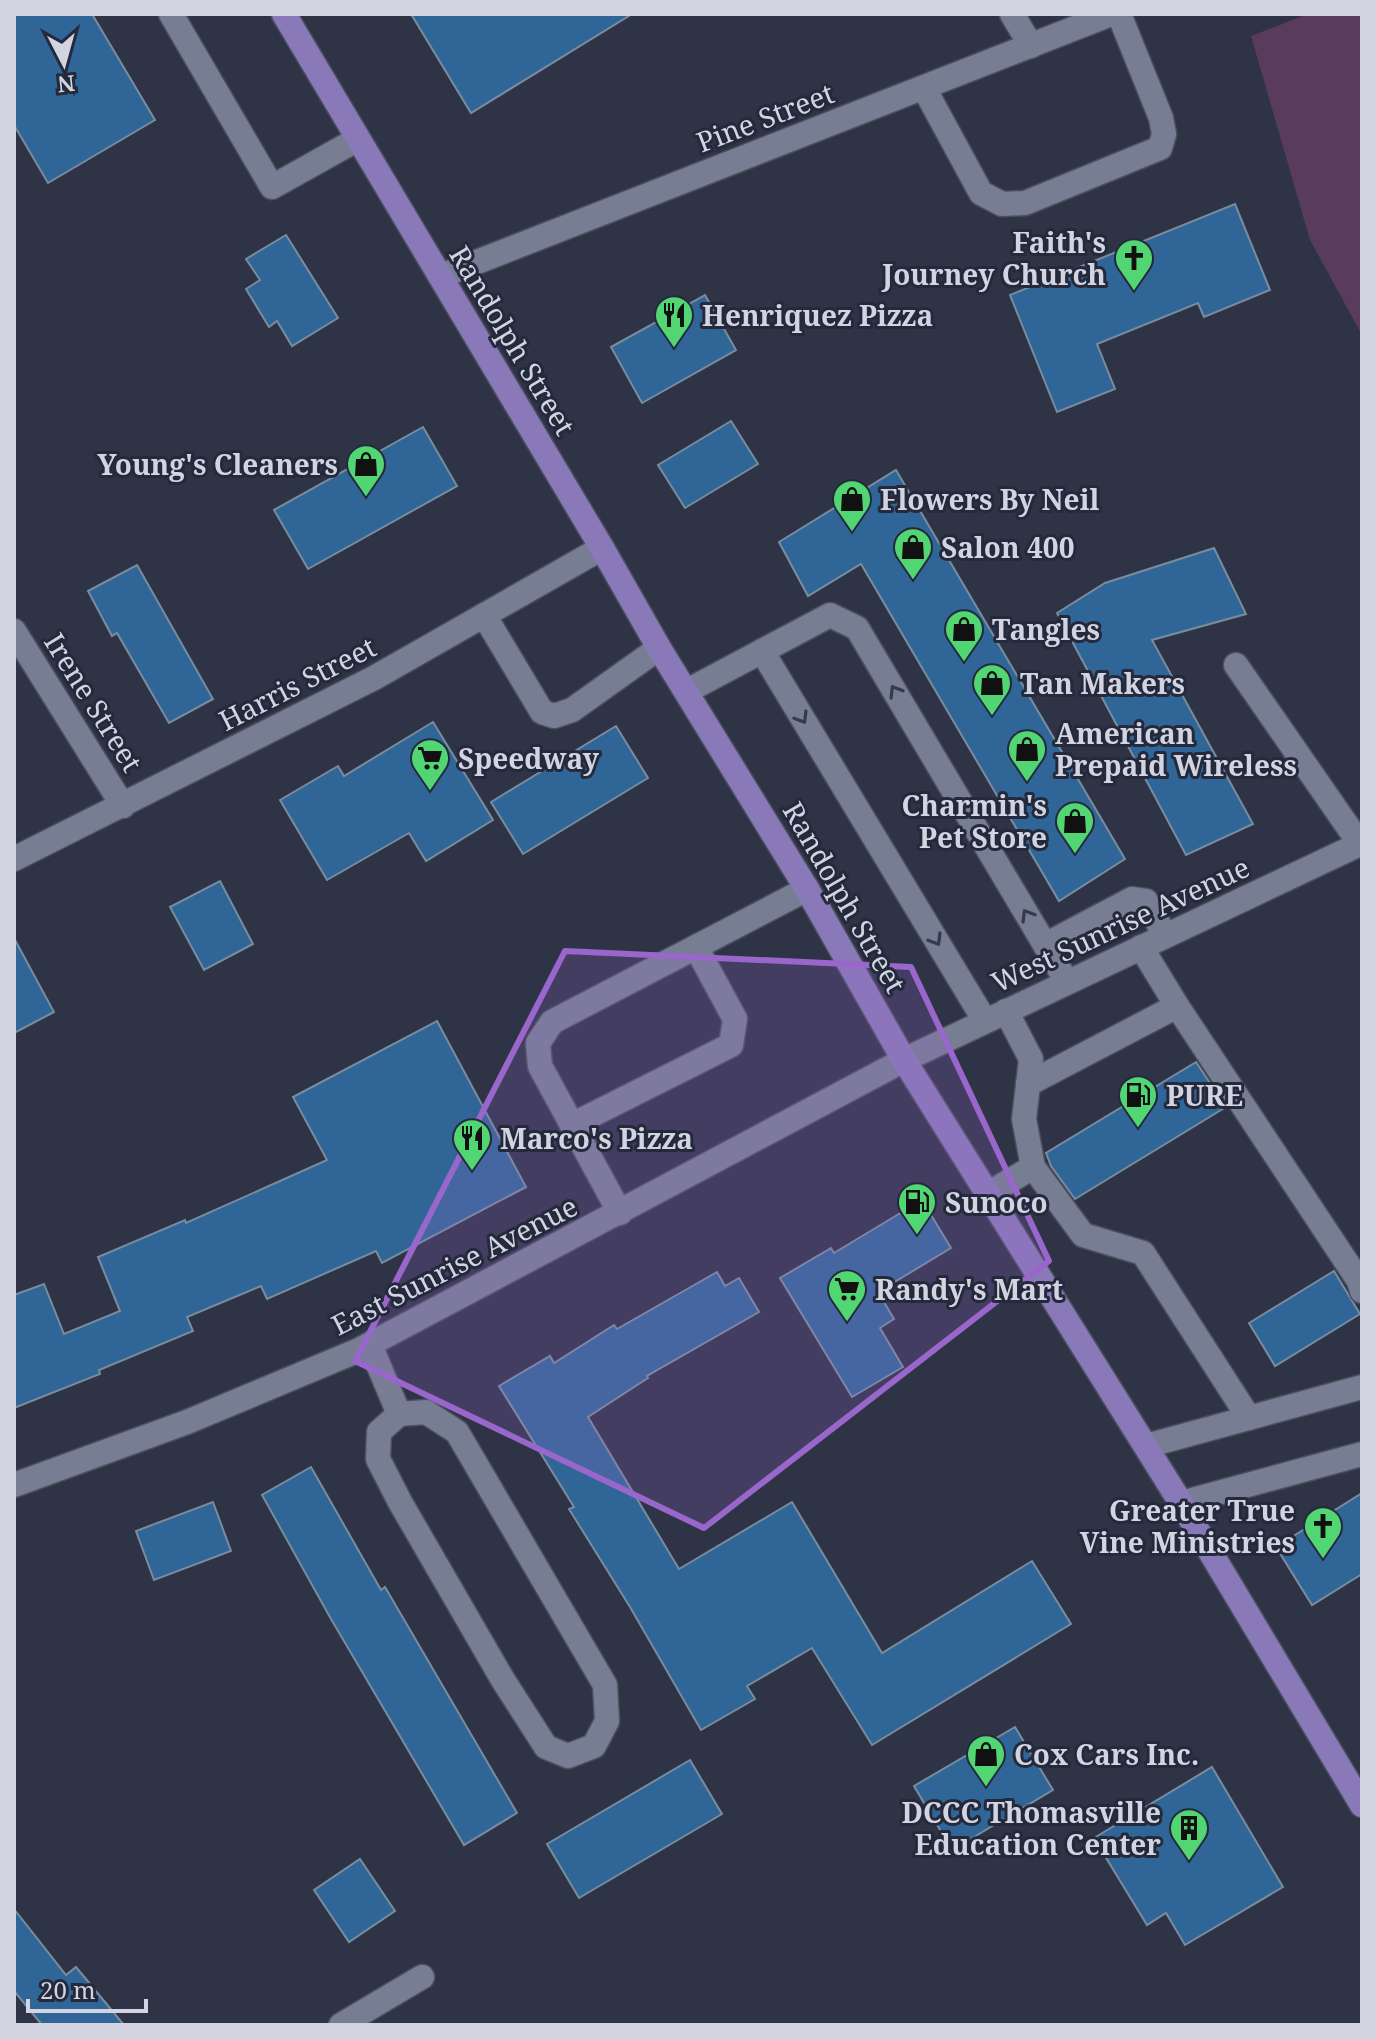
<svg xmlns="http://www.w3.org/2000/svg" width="1376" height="2039" font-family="'Noto Serif',serif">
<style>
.green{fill:#593c5d}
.building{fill:#306697;stroke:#798c9e;stroke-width:2}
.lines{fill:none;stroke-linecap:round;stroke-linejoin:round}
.minor-casing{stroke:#4b4f5f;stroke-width:27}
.major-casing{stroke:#4b4f5f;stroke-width:27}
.minor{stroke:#777d93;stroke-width:24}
.major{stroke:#8979b9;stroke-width:24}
.oneway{stroke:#353a4d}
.marked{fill:#9967cb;fill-opacity:0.2;stroke:#9967cb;stroke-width:6;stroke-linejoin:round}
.labels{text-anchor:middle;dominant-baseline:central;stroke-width:6;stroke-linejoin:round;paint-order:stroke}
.street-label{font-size:28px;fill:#d2d5e1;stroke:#25293c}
.poi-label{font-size:28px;font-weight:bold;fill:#d2d5e1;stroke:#25293c;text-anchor:start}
</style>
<rect width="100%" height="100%" fill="#2e3346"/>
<!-- green -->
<path class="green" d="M1308 14H1362V335L1310 240 1251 36Z"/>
<!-- building -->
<g class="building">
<path d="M14 14H92L155 120 48 183 14 125Z"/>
<path d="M411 14H632L471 113Z"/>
<path d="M1235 204 1270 290 1204 317 1198 303 1097 344 1115 389 1057 412 1010 295Z"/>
<path d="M286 235 338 318 292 346 277 321 269 327 246 289 260 280 246 259Z"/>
<path d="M705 295 736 350 642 403 611 347Z"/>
<path d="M731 421 758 464 685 508 658 465Z"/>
<path d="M423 427 457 486 308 569 274 510Z"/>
<path d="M896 470 1125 859 1059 901 861 564 808 596 779 542Z"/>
<path d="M1214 548 1246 614 1152 640 1253 824 1186 855 1057 613 1105 583Z"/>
<path d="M137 565 213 699 169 723 117 633 112 636 88 591Z"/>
<path d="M433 722 493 820 426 861 409 833 327 880 280 800 338 766 344 776Z"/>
<path d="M616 726 648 778 523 854 491 802Z"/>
<path d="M220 881 253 944 204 970 170 907Z"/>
<path d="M14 938 54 1012 14 1033Z"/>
<path d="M437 1021 526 1187 382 1263 376 1251 267 1299 261 1286 187 1317 193 1331 99 1370 100 1374 14 1408V1295L44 1284 64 1334 120 1311 98 1257 185 1220 186 1223 327 1160 293 1097Z"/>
<path d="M1196 1062 1226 1107 1075 1199 1051 1166 1046 1153Z"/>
<path d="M922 1200 951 1248 878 1292 894 1319 880 1328 903 1367 852 1397 780 1278 831 1248 834 1253Z"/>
<path d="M1334 1271 1360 1314 1275 1366 1249 1323Z"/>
<path d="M717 1272 725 1286 739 1278 759 1312 647 1376 648 1378 588 1417 679 1569 792 1502 882 1653 1032 1561 1071 1624 872 1745 812 1648 747 1686 755 1699 701 1730 630 1607 569 1509 574 1507 499 1386 550 1356 554 1363 614 1325 617 1329Z"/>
<path d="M311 1467 381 1590 385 1587 517 1813 464 1845 331 1619 262 1495Z"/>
<path d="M1362 1493V1574L1312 1605 1276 1547Z"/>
<path d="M213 1502 231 1551 154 1580 136 1531Z"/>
<path d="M1015 1727 1053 1790 952 1850 914 1786Z"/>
<path d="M690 1760 722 1814 579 1898 547 1844Z"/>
<path d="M1212 1767 1283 1887 1185 1945 1166 1913 1147 1925 1094 1838Z"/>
<path d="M360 1859 395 1911 349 1942 314 1890Z"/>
<path d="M14 1909 66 1975 76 1967 124 2025H42L14 1991Z"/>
</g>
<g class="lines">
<!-- minor casing -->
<g class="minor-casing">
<g id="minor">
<path d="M171 14 272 187 358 139"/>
<path d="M1012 14 1031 46"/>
<path d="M924 88 981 193 1002 204 1025 203 1160 148 1164 134 1161 118 1119 14"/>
<path d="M441 276 1111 14"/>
<path d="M484 615 542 712 554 716 572 710 659 648"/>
<path d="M14 631 123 806"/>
<path d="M762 651 985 1021"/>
<path d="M1236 665 1360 844"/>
<path d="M687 691 830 615 857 628 1067 982"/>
<path d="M14 859 374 678 602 548"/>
<path d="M1045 945 1132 899 1146 901 1165 936"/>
<path d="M1141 947 1177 1006 1359 1281 1362 1291"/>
<path d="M1006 1011 1031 1059 1024 1119 1033 1167 1083 1235 1143 1253 1249 1418"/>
<path d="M1028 1084 1177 1006"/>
<path d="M572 1125 731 1045 735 1019 696 947"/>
<path d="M988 1194 1033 1167"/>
<path d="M620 1213 540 1066 538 1043 552 1022 807 889"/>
<path d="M370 1345 399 1414 379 1432 378 1459 400 1502 503 1680 546 1747 568 1756 594 1746 607 1721 605 1685 457 1432 426 1412 399 1414"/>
<path d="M1146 1446 1362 1387"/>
<path d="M14 1485 187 1422 359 1350 904 1060 1362 843"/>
<path d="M1181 1503 1362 1454"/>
<path d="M341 2025 422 1977"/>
</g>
</g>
<!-- major casing -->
<g class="major-casing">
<path id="major" d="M284 14 602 548 659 648 807 889 904 1060 1181 1503 1362 1805"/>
</g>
<!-- minor -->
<use href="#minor" class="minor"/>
<!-- major -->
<use href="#major" class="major"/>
</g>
<!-- one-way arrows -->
<defs><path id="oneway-chevron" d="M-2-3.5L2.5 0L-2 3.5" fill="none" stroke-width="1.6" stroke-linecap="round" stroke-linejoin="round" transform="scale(2)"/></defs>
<g class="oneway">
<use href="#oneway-chevron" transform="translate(895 691) rotate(-121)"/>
<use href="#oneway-chevron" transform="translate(802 718) rotate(59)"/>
<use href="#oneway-chevron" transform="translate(1027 915) rotate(-121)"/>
<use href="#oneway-chevron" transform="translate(936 940) rotate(59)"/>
</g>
<!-- marked area -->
<path class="marked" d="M565 951 911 967 1049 1261 704 1528 355 1361Z"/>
<!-- icons -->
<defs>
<g id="church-pin" transform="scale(2)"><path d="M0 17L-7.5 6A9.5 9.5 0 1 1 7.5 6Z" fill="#52d673" stroke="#25293c"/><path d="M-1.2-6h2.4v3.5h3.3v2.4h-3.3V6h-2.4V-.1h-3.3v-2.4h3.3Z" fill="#111"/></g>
<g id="restaurant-pin" transform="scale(2)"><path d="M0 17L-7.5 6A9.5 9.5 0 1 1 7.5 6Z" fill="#52d673" stroke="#25293c"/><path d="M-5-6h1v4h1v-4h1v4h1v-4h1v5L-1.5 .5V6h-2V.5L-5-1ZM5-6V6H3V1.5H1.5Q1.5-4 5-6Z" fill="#111"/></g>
<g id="shop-pin" transform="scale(2)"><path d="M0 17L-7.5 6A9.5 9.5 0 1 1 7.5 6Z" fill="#52d673" stroke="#25293c"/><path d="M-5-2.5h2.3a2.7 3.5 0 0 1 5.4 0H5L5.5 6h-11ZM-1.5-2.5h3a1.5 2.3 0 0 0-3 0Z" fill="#111"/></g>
<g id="supermarket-pin" transform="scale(2)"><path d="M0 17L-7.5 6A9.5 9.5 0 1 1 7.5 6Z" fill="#52d673" stroke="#25293c"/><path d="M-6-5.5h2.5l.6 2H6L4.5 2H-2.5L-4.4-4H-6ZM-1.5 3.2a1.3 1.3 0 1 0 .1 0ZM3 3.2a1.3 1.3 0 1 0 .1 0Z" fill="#111"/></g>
<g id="fuel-pin" transform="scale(2)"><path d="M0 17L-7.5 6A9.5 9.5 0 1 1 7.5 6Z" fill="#52d673" stroke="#25293c"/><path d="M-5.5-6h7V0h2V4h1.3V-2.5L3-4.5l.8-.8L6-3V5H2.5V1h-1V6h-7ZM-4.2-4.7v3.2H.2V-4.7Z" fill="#111"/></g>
<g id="building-pin" transform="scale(2)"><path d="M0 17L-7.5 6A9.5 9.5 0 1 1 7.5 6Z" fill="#52d673" stroke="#25293c"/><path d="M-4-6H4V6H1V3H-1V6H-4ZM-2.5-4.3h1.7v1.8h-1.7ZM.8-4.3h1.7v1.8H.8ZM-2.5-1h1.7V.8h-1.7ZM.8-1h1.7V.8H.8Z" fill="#111"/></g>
</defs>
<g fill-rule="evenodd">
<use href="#church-pin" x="1134" y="258"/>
<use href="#restaurant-pin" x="674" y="315"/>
<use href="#shop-pin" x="366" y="464"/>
<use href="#shop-pin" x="852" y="499"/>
<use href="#shop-pin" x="913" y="547"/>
<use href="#shop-pin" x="964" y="629"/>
<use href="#shop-pin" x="992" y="683"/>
<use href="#shop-pin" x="1027" y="749"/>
<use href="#supermarket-pin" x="430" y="758"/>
<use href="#shop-pin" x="1075" y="821"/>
<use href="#fuel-pin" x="1138" y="1095"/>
<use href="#restaurant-pin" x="472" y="1138"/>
<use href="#fuel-pin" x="917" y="1202"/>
<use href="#supermarket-pin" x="847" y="1289"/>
<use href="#church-pin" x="1323" y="1526"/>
<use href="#shop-pin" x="986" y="1754"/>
<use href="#building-pin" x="1189" y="1828"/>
</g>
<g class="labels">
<!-- street labels -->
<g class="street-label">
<text transform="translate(765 117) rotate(-21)">Pine Street</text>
<text transform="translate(513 340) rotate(59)">Randolph Street</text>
<text transform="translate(297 683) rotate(-27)">Harris Street</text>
<text transform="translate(94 702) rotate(58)">Irene Street</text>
<text transform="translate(845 897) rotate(60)">Randolph Street</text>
<text transform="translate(1120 924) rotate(-25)">West Sunrise Avenue</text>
<text transform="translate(454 1265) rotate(-27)">East Sunrise Avenue</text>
</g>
<!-- poi labels -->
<g class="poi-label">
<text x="1106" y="242" text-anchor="end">Faith's<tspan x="1106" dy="32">Journey Church</tspan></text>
<text x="702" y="315">Henriquez Pizza</text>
<text x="338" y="464" text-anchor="end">Young's Cleaners</text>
<text x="880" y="499">Flowers By Neil</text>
<text x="941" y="547">Salon 400</text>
<text x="992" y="629">Tangles</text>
<text x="1020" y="683">Tan Makers</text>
<text x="1055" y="733">American<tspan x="1055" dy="32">Prepaid Wireless</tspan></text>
<text x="458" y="758">Speedway</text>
<text x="1047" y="805" text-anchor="end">Charmin's<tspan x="1047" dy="32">Pet Store</tspan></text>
<text x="1166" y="1095">PURE</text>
<text x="500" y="1138">Marco's Pizza</text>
<text x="945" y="1202">Sunoco</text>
<text x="875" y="1289">Randy's Mart</text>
<text x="1295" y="1510" text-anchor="end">Greater True<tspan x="1295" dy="32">Vine Ministries</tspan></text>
<text x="1014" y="1754">Cox Cars Inc.</text>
<text x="1161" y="1812" text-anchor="end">DCCC Thomasville<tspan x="1161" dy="32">Education Center</tspan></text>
</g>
</g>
<!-- border -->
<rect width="1376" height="2039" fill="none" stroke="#d2d5e1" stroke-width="32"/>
<!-- north arrow -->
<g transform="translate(64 64) rotate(174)" stroke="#25293c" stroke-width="6" paint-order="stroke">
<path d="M0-6L14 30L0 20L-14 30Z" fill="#d2d5e1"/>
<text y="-12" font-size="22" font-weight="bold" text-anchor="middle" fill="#d2d5e1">N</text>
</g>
<!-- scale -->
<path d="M28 1999v12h118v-12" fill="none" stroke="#d2d5e1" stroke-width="4"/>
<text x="40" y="1999" font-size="24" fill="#d2d5e1" stroke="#25293c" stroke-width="6" paint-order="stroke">20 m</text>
</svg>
